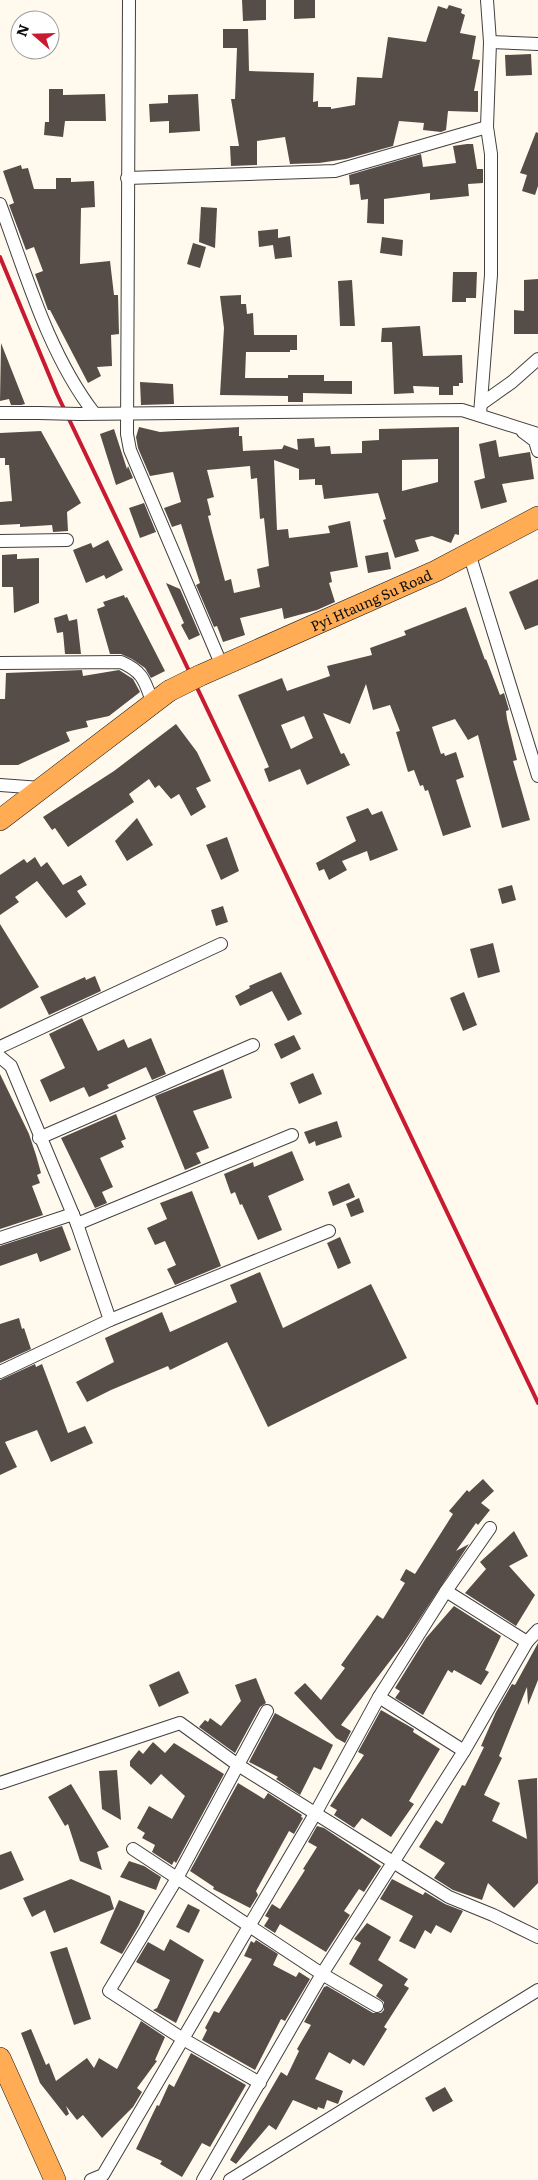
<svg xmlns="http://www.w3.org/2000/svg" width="538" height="2180" font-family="Literata,serif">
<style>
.building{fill:#574d48;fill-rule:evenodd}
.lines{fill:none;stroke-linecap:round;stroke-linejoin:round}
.minor-casing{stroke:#404040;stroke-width:14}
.trunk-casing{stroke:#1e1e1e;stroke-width:22}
.minor{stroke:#fff;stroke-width:12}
.trunk{stroke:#ffac54;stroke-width:21}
.rail{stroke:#c81a31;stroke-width:4}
.minor-bridge-casing{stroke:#404040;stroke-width:14;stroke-linecap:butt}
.trunk-bridge-casing{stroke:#1e1e1e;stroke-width:22;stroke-linecap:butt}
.minor-bridge{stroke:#fff;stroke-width:12}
.trunk-bridge{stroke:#ffac54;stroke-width:21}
.labels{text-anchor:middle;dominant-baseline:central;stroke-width:5;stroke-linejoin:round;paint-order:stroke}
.street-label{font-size:14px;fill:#0d0d0d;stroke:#fff}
</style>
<rect width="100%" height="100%" fill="#fffaed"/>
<!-- building -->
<g class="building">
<path d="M242 0H266V20L243 21Z"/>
<path d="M294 0H315V18L294 19Z"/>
<path d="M449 5 462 9 461 13 465 15 460 33 476 36 472 59 480 60 474 91H478V112L448 111 446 130 441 132 423 130 424 123 399 121 393 146 346 159 319 163 290 164 285 137 257 141V165L231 166 230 146H239L231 99H235L237 48H223V29H248L249 71 314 73 313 102 318 101V107H331V109L355 105 357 77 382 78 388 37 426 42 438 6 447 9Z"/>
<path d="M531 54 532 75 506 76 505 55Z"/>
<path d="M49 89H63V95L105 94 106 121H65L63 137 44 135 45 122H49Z"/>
<path d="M198 94 200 131 169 133V121L150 122 149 104 168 103V95Z"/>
<path d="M536 132 538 133V186L535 195 522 191 527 175 520 173Z"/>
<path d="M467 144H473L477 169H483V183L468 184 469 196 430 200V193L384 199V224L367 223 368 199 361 200 359 184 350 185 349 175 421 154 423 167 456 163 453 146Z"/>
<path d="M21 165 22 169 28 168 34 189H56V178H71V182L94 181 95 207 81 208 80 264 110 261 114 295H118L119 334 111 335 112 366 97 367 101 376 88 383 50 310H48L35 274 43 271 34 247 26 250 9 205 14 203 3 171Z"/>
<path d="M201 207 217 208 215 248 199 242Z"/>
<path d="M278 229V238L290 236 292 257 275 259 273 245 259 247 258 231Z"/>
<path d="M382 237 403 240 402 256 380 253Z"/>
<path d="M193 243 206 247 200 268 187 264Z"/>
<path d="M453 272H477L476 298H466V302H452Z"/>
<path d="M538 279V334H514V310L524 311V280Z"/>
<path d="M352 280 355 326H340L338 281Z"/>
<path d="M241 295V304H246L247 314 253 313 254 335H297V350H290V352H246L245 378H288V375H324V381H352V394L303 393V402H288V396L220 395 224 328 220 296Z"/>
<path d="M420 326 423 356 462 355 463 383H459V386H453V395H439V387L413 386 414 393 394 394 392 342H381L382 328Z"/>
<path d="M1 343 25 404 21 405H11L9 399 0 401Z"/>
<path d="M140 382 173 384 174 404 141 405Z"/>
<path d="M139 427 160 432 239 427V436H242L243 451 282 449 284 445 298 450 297 439 314 438 315 447 330 446 331 454 362 453V441L379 440V429L459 427V535L455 534 451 543 432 536 415 540 419 551 395 558 383 520 386 519 378 493 324 499 322 485H315V479L299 480V469L274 460 277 530 288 529 289 538 330 533 328 526 350 521 358 567 330 572 332 582 329 583 335 602 317 610 284 619 282 608 240 618 245 635 223 642 217 626 214 627 196 585 200 583 181 524 172 527 164 508 181 502 173 472 150 476 138 448 136 437ZM438 459V482L402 491V460ZM250 466 251 479 257 478 260 519 264 518 269 566 257 569 260 587 234 593 231 579 225 581 212 532 208 516 211 515 207 499 214 497 207 470Z"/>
<path d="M114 429 127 469 128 466 133 478 116 485 100 434Z"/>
<path d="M41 431 81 503 67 512 68 531 53 532 52 525 20 527V524L0 525V502L12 501 9 465H5V458H0V433Z"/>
<path d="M496 440 499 457 530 452 534 479 502 484 507 502 481 509 474 481 485 478 479 444Z"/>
<path d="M144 503 156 532 140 538 129 508Z"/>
<path d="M108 540 123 570 106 579 104 575 86 583 73 550 91 543 93 548Z"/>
<path d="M388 552 391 569 368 573 365 556Z"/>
<path d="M17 554V559L39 558V603L14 613 13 587H2V555Z"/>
<path d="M538 579V625L525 630 509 592Z"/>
<path d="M166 583 180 589 200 635 189 640 181 625 184 623Z"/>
<path d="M124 595 125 598 127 597 165 671 151 678 145 668 132 659 121 654H110L97 609 105 606 103 602Z"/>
<path d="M466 607 485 660 486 659 500 695 504 693 509 710 506 711 507 719 517 760 513 761 530 820 502 828 478 735 468 740 455 719 432 727 441 754 444 753 445 756 456 752 464 777 456 780 471 827 443 836 428 790 425 791 423 785 420 786 414 770 408 772 396 732 400 731 390 705 373 710 366 684 350 724 323 713 341 754 344 753 350 765 307 785 300 769 269 782 264 769 269 767 238 695 282 678 287 691 330 676 327 666 372 655 370 648 406 635 404 631ZM304 716 313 738 291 749 281 725Z"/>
<path d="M67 614 69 621 77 619 81 654H65L63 632 57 633 54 618Z"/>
<path d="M82 670 83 676 119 670 133 679 140 692 109 716 86 721 88 727 66 732 70 741 18 765H0V699H5L6 673Z"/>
<path d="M176 724 197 752 211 781 196 788 206 807 191 816 179 794 171 799 159 785 155 788 149 779 129 794 134 802 68 847 55 828 52 830 43 817 114 771Z"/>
<path d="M368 808 372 815 382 811 398 850 370 861 367 851 342 861 347 870 329 880 324 869 319 871 316 863 356 841 346 817Z"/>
<path d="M137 818 153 845 127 861 115 841Z"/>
<path d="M227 837 239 871 221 880 206 845Z"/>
<path d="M35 857 41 867 47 862 63 885 81 875 87 885 77 891 86 904 66 918 37 881 15 897 19 902 0 915V875L24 859 27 863Z"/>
<path d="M512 885 516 900 502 904 498 889Z"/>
<path d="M223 906 228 922 216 926 211 910Z"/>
<path d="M0 924 39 987 0 1009Z"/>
<path d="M493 943 500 972 478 978 470 949Z"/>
<path d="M281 972 302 1014 288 1021 272 991 240 1006 235 996 250 988 249 986Z"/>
<path d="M95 976 101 991 49 1015 40 997 85 977 86 980Z"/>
<path d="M464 992 477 1025 463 1031 450 998Z"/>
<path d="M82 1018 98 1051 124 1039 128 1048 151 1038 166 1074 152 1080 146 1067 107 1085 109 1088 89 1097 84 1087 50 1102 40 1080 65 1068 49 1034Z"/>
<path d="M294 1035 301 1049 281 1059 274 1044Z"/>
<path d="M223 1069 232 1098 193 1111 209 1148 196 1153 201 1163 185 1170 155 1096Z"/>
<path d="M313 1073 322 1094 299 1104 290 1083Z"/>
<path d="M0 1074 29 1134 36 1155 41 1173 37 1175 40 1183 32 1186 43 1215 0 1229Z"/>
<path d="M116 1114 126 1139 121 1141 124 1147 100 1158 113 1187 102 1192 107 1203 95 1208 61 1138Z"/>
<path d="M337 1121 342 1137 316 1146 315 1141 309 1144 304 1132Z"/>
<path d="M292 1151 304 1180 268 1196 282 1230 258 1240 242 1204 240 1205 235 1192 231 1194 224 1174 253 1162 254 1167Z"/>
<path d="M349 1183 355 1197 333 1206 328 1192Z"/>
<path d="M192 1191 221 1266 175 1285 167 1269 176 1265 165 1241 155 1245 147 1228 167 1219 160 1203Z"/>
<path d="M359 1198 364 1212 351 1217 346 1204Z"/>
<path d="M62 1226 71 1250 40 1262 37 1253 0 1266V1246Z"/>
<path d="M340 1237 351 1263 338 1269 327 1243Z"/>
<path d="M260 1272 283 1328 371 1284 407 1358 268 1427 227 1342 170 1370 168 1366 111 1390 87 1402 76 1382 114 1362 105 1338 162 1312 170 1332 237 1302 230 1285Z"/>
<path d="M19 1318 22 1329 24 1328 31 1349 0 1363V1324Z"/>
<path d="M35 1364 36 1367 42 1364 68 1433 85 1426 93 1443 51 1462 37 1430 5 1442 17 1467 0 1475V1380Z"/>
<path d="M483 1479 494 1491 481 1503 490 1510 478 1525 476 1523 456 1551 469 1544 403 1644 341 1725 351 1731 345 1743 336 1738 294 1693 305 1683 321 1700 345 1668 341 1665 377 1615 383 1619 405 1583 400 1580 406 1569 415 1574 453 1514 449 1511 467 1490 469 1492Z"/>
<path d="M514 1531 528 1556 509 1566 535 1595 516 1626 465 1593 486 1569 480 1562Z"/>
<path d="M454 1606 501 1636 485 1670 489 1672 481 1685 454 1670 452 1673 448 1670 423 1715 395 1698 400 1691 395 1688 426 1638Z"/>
<path d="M538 1643V1680L528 1705 527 1687 499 1756 502 1758 484 1795 500 1803 492 1821 527 1839 518 1780 537 1778 538 1883 514 1908 488 1883 482 1900 453 1890 434 1878 445 1863 419 1847 436 1820 442 1824 462 1785 465 1786 484 1747 481 1746 496 1712 512 1684 515 1685Z"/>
<path d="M179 1671 189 1693 159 1707 149 1685Z"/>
<path d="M256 1678 266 1703 260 1707 235 1753 199 1727 205 1720 208 1722 210 1718 221 1726 241 1701 235 1685Z"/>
<path d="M381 1710 414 1729 413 1732 440 1749 409 1801 414 1804 391 1837 362 1818 354 1828 334 1815 337 1810 330 1806 364 1755 358 1752Z"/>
<path d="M275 1713 333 1745 321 1770 314 1767 300 1795 276 1779 278 1777 249 1762Z"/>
<path d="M153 1742 165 1753 174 1743 224 1774 176 1863 174 1861 172 1865 152 1852 155 1845 142 1838 145 1833 137 1828 149 1806 172 1819 185 1796 161 1774 151 1785 130 1766V1761L139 1750 143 1754Z"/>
<path d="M117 1770 121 1820 102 1809 99 1771Z"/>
<path d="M238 1783 264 1799 268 1793 302 1815 301 1817 303 1818 294 1834 289 1831 256 1891 258 1895 250 1908 213 1889 214 1887 190 1871Z"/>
<path d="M71 1784 109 1847 97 1852 102 1870 80 1861 68 1824 65 1826 48 1797Z"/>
<path d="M317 1826 324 1828 381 1866 364 1892 359 1889 344 1911 350 1915 326 1952 280 1924 275 1933 264 1926 269 1918 265 1916 272 1904 280 1909 305 1870 303 1869 317 1847 308 1842Z"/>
<path d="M11 1851 24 1880 0 1890V1855Z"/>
<path d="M129 1861 144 1866 161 1877 156 1890 120 1877Z"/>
<path d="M71 1879 110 1896 114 1909 54 1933 45 1910 32 1917 23 1898Z"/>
<path d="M392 1879 423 1895 425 1892 445 1904 463 1911 451 1933 436 1925 431 1934 425 1930 415 1949 399 1941 413 1916 380 1899Z"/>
<path d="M119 1900 145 1911 139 1925 122 1954 100 1943Z"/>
<path d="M188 1904 200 1910 189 1933 176 1927Z"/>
<path d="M367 1923 391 1937 378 1960 408 1979 404 1985 409 1988 384 2027 387 2029 364 2066 353 2059 350 2064 329 2052 315 2079 343 2091 338 2104 327 2100 324 2109 318 2107 317 2110 293 2100 276 2130 269 2125 236 2164 230 2160 281 2072 287 2076 299 2051 297 2049 311 2025 304 2022 324 1987 327 1986 373 2013H381L384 2010V2002L376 1996 383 1985 349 1964 361 1943 354 1939Z"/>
<path d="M170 1939 204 1960 176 2023 153 2010 157 2008 170 1980 136 1962 148 1942 164 1951Z"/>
<path d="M256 1940 278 1954 273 1965 296 1977 299 1972 310 1979 285 2021 281 2019 255 2070 202 2040 207 2030 205 2028 214 2011 219 2013 252 1959 244 1956 251 1941 254 1943Z"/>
<path d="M67 1947 91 2019 74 2025 50 1952Z"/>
<path d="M141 2021 165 2037 155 2060 157 2061 137 2088 142 2092 133 2107 102 2138 83 2115 77 2120 66 2106 69 2114 66 2116 40 2083 21 2033 31 2029 46 2065 49 2063 56 2081 87 2058 94 2068 99 2058 117 2069Z"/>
<path d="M191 2053 246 2085 210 2147 202 2143 182 2177 160 2164 162 2161 136 2149 157 2105 159 2106 169 2084 174 2087Z"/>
<path d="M445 2087 453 2101 433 2112 425 2098Z"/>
</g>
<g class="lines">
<!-- minor casing -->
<g class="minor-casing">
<g id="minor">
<path d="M129 0 127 434 130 450 222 666"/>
<path d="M490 42 538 44"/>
<path d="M127 178 335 171 487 127"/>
<path d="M0 204C26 274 48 353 94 413"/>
<path d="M481 404 512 382 538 359"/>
<path d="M0 413H39"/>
<path d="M79 414 462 410 538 434"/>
<path d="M480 414 491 275V154L487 127 490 42 487 0"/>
<path d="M523 432 535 441 538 451"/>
<path d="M0 541 67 540"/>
<path d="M469 553 538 776"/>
<path d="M0 663 121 662C144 672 145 682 153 704"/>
<path d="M0 785 41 788"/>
<path d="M0 1047 221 944"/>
<path d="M0 1057 11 1066 77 1224 110 1320 329 1231"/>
<path d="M39 1138 253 1045"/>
<path d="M77 1224 292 1135"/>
<path d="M0 1238 73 1214"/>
<path d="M0 1372 110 1320"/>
<path d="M446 1591 527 1642"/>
<path d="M379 1697 464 1751"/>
<path d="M0 1783 180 1723 238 1765 449 1897 493 1915 538 1937"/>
<path d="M133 1849 322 1974 377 2006"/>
<path d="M260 2083 183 2039 109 1991 176 1880 267 1711"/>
<path d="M91 2180 103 2175 315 1814 379 1697 446 1591 490 1528"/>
<path d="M203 2180 322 1974 464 1751 527 1642 538 1630"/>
<path d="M230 2180 538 1990"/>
</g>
</g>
<!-- trunk casing -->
<g class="trunk-casing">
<g id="trunk">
<path id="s1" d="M199 676 436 571 538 517"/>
<path d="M0 820 169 691"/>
<path d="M0 2058 55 2180"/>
</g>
</g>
<!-- minor -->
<use href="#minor" class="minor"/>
<!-- trunk -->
<use href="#trunk" class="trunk"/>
<!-- rail -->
<path class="rail" d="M0 257 57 394 538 1403"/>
<!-- minor-bridge casing -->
<g class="minor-bridge-casing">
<path id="minor-bridge" d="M39 413 79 414"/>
</g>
<!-- trunk-bridge casing -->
<g class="trunk-bridge-casing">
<path id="trunk-bridge" d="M169 691 199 676"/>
</g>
<!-- minor-bridge -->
<use href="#minor-bridge" class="minor-bridge"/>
<!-- trunk-bridge -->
<use href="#trunk-bridge" class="trunk-bridge"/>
</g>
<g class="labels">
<!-- street labels -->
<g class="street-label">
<text stroke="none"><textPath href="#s1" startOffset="188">Pyi Htaung Su Road</textPath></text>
</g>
</g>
<!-- north arrow -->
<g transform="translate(35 35) rotate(290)"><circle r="24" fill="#ffffff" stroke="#9e9e9e"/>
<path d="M0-4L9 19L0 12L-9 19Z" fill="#c81a31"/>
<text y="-8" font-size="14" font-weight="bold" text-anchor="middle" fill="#0d0d0d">N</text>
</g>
</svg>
